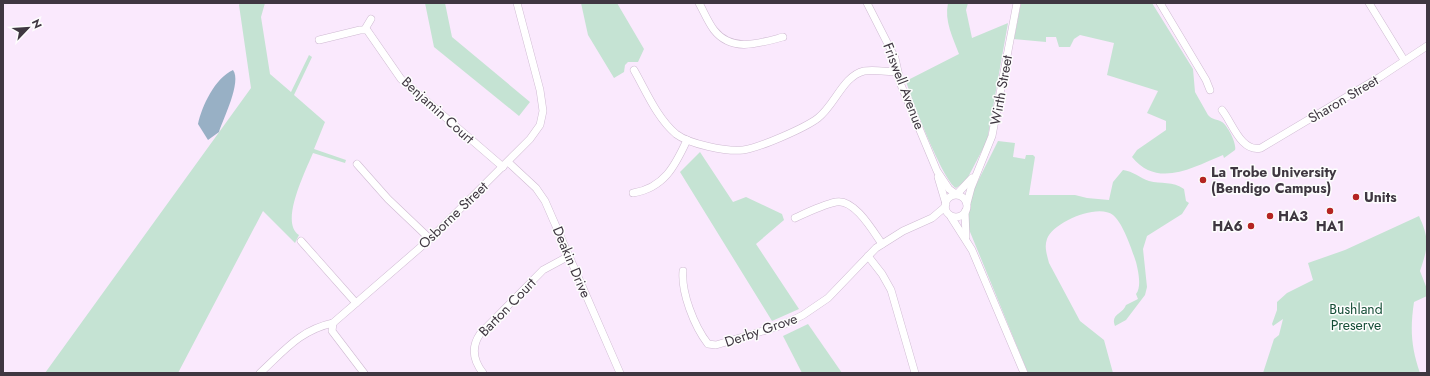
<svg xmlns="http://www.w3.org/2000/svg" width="1430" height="376" font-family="Jost,sans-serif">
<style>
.green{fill:#c5e3d3}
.water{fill:#98b0c5}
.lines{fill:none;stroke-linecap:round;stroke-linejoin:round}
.minor-casing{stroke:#cfbad2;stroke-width:8}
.minor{stroke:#fff;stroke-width:7}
.poi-dot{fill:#b42421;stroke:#fdfdfd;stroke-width:1.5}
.labels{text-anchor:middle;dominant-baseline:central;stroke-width:3;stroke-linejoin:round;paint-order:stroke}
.street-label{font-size:14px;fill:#3f3741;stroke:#fdfdfd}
.poi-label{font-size:14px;font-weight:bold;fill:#3f3741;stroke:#fdfdfd;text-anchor:start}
.park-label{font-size:14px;fill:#144d36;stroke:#fdfdfd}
</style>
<rect width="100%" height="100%" fill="#fae9fd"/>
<!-- green -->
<g class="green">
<path d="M240 3H265L261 17 270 74 291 92 309 55 312 57 294 95 325 122 314 149 346 160 345 163 313 153C306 170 279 223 299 235L295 243 263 211 178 373H45L251 88 239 5Z"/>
<path d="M425 3H445L452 37 530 102 519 116 434 47Z"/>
<path d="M581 3H617L644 49 638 62H628L625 65 624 72 614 78 588 35Z"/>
<path d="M948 3H968L966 10 972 38 1008 23 987 141 966 181 956 188C943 181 911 98 906 81L959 54C953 38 944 21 948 3Z"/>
<path d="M1021 3H1152L1193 69 1195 92 1208 115C1212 120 1217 119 1222 122 1228 126 1237 144 1235 150L1224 158 1223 155C1193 167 1158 189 1132 157L1137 150 1166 130V121L1147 113 1158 91 1107 75 1114 43 1080 35 1074 39 1070 47H1059L1056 37H1046V42L1014 39Z"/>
<path d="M998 141 1015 143 1013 157 1025 159 1026 155H1033L1035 157 1029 195H1075L1087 198 1109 200 1113 182 1123 170C1133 171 1140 178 1149 181 1161 184 1173 181 1184 189L1186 201 1189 203 1182 214 1147 236 1143 249 1147 287 1145 295 1126 320 1115 326C1110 314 1123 314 1126 305L1138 299 1136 294C1142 287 1138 270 1136 262 1132 250 1123 223 1113 215 1098 203 1053 222 1047 239 1044 247 1047 255 1049 263L1080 321 1104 340 1113 373H1028L968 227V214L974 189Z"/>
<path d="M700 152 733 202 746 197 782 214 784 220 756 244 799 309 772 321 680 172Z"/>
<path d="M1419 216C1430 240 1428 247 1420 271L1427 289V296L1414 302C1410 329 1411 347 1420 373H1263L1274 339 1279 335 1283 319 1273 326 1272 324 1277 310V302L1287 293 1313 280 1308 263 1345 250Z"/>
<path d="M808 324 842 373H802L783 336Z"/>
</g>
<!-- water -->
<path class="water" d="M233 70C242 82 223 119 219 132L208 140 198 124C202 106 215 78 233 70Z"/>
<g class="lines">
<!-- minor casing -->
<g class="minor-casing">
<g id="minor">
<path d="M699 3C704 12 708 22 714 30 732 53 760 43 783 37"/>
<path d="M867 3 895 58 901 85 937 171 949 189 956 194"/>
<path d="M1160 3 1206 80 1210 90"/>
<path d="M1369 3 1404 60"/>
<path d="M365 29 371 19"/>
<path d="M319 40 360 30H367L401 79 503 167"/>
<path d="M634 70C646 91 657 118 676 134 689 144 727 152 743 150 759 148 805 128 818 118 835 105 843 76 864 71 875 69 887 72 897 72"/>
<path d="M1222 110C1232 122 1241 153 1261 148L1380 77 1427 46"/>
<path d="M508 162 536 188 545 201 620 373"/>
<path d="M357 164 388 199 430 239"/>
<path d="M938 177 946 204"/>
<path d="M633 193C664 188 675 166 687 140"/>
<path d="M957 194 972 178"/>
<circle cx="956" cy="206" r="11"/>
<path d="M967 203 971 188 992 136 1017 3"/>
<path d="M965 212 966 237"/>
<path d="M951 217 972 250 1024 373"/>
<path d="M795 218C808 212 822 205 836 202 854 198 873 231 882 244"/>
<path d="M301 241 356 303"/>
<path d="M868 256 882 274 891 290 915 373"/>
<path d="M683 271C681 292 694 326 708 344L716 345 783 325 803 315 828 298 876 248 903 231 932 218 945 207"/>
<path d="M333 323 332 331 364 373"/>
<path d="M260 373C284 351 300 330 333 323L430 239 530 139 540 125 543 111 540 90 517 3"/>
<path d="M483 373C473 360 471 347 480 334L543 270 569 256"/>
</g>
</g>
<!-- minor -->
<use href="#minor" class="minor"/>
</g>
<!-- markers -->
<g class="poi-dot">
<circle cx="1203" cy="180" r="4"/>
<circle cx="1356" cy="197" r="4"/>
<circle cx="1330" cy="211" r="4"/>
<circle cx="1270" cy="216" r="4"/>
<circle cx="1251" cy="226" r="4"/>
</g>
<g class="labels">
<!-- street labels -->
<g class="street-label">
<text transform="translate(904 86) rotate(69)">Friswell Avenue</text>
<text transform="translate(1001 90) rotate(-80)">Wirth Street</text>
<text transform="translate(1343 99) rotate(-31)">Sharon Street</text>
<text transform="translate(438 110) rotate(42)">Benjamin Court</text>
<text transform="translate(453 215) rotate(-44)">Osborne Street</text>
<text transform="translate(572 262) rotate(67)">Deakin Drive</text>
<text transform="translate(507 307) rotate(-46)">Barton Court</text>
<text transform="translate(761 330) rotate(-19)">Derby Grove</text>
</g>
<!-- poi labels -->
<g class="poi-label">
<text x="1211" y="172">La Trobe University<tspan x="1211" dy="16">(Bendigo Campus)</tspan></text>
<text x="1364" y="197">Units</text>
<text x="1278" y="216">HA3</text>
<text x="1243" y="226" text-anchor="end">HA6</text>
<text x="1330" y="226" text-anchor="middle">HA1</text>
</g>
<!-- park labels -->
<g class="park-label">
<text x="1356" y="309">Bushland<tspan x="1356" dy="16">Preserve</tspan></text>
</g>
</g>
<!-- border -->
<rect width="1430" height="376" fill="none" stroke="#3f3741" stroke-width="8"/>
<!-- north arrow -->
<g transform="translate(28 28) rotate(65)" stroke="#fdfdfd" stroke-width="3" paint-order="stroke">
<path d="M0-3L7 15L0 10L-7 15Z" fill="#3f3741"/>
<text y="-6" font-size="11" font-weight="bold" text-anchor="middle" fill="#3f3741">N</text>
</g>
</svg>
